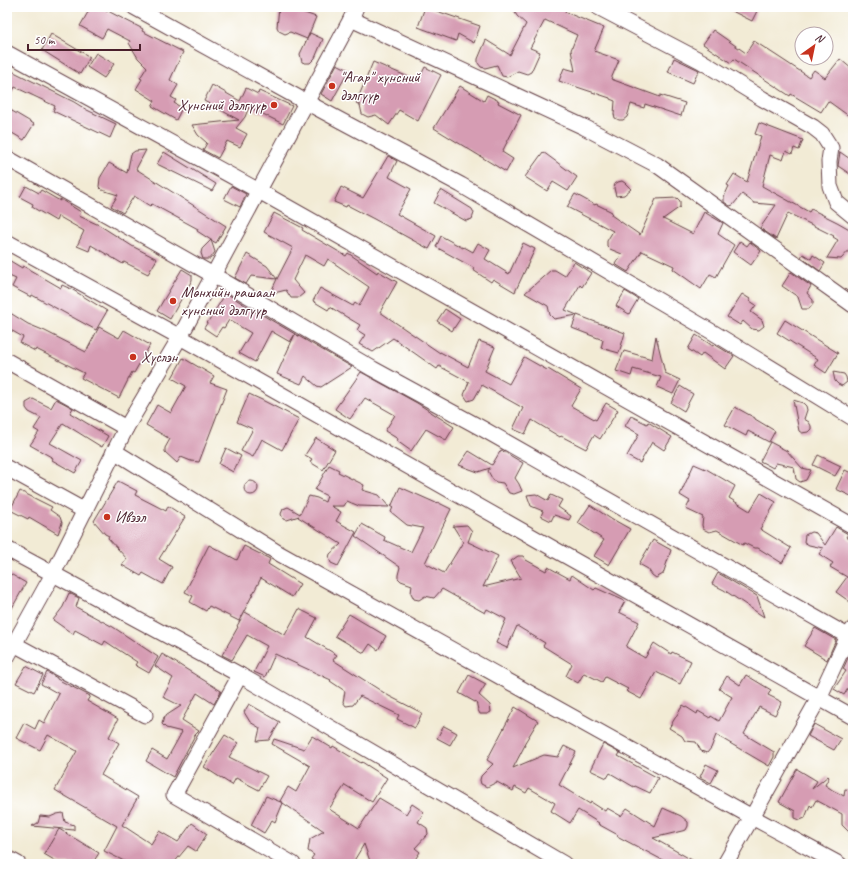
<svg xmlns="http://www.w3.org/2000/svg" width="860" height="871" font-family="Caveat,sans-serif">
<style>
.building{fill:#d69cb3}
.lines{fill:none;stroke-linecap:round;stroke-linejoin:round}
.minor-casing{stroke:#633e44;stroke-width:17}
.minor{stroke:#fff;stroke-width:15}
.poi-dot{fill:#c8321e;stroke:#fff;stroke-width:1.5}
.labels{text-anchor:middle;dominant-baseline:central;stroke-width:3;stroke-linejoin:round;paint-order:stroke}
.poi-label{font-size:16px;fill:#4a1f2b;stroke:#fff;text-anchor:start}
</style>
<rect width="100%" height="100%" fill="#fff"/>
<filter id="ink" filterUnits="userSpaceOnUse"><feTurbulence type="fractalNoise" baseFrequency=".025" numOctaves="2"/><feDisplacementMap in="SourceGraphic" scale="8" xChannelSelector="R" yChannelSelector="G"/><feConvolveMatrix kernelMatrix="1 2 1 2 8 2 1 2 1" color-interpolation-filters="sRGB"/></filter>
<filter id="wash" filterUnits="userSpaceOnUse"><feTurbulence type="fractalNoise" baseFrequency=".012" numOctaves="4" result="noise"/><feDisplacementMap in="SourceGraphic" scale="16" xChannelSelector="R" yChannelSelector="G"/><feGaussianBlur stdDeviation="0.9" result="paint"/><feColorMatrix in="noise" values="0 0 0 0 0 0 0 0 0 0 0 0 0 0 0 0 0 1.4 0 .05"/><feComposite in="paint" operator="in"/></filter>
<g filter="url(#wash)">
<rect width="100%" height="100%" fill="#f2ebd5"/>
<g id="blocks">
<!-- building -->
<g class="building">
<path d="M91 7H100L143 29 142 31 183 52 170 80 178 85 171 97 176 100 174 103 182 108 176 120 152 106 155 101 136 89 142 79 140 78 147 67 138 58 129 43 130 41 107 29 102 38 80 26Z"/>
<path d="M279 7H301L299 11 316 17 307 39 290 32 285 34 279 31 277 27Z"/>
<path d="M425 7 480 26 474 43 458 34 456 41 418 27Z"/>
<path d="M512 7H559L566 10 565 12 604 28 594 51 619 60 611 79 660 97V95L685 103 681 116 645 104 644 108 631 104 627 117 623 120H619L615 118 614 114 615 101 610 99V98L559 81 564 68 575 71 571 50 577 35 545 20 530 48 540 52 531 72 527 74 518 71 507 77 502 76 497 65 485 68 481 67 478 63V59L486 40 510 55 526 24 517 16Z"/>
<path d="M724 7H759L752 21Z"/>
<path d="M713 30 746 53 754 41 809 77 814 70 825 78 840 59 853 70V119L828 101 821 112 791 94 790 96 734 59 731 63 703 44Z"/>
<path d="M310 33 323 39 315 58 310 63H305L302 62 300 54Z"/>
<path d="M51 34 90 57 80 74 42 50Z"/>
<path d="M96 53 114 64 104 78 87 67Z"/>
<path d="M674 58 699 70 693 83 668 72Z"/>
<path d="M373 62 418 81 425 67 441 75 418 121 399 110 389 125 376 115 368 117 362 114 360 105 356 103Z"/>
<path d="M337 64 349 70 332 101 321 94Z"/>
<path d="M10 70 74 102 87 110 116 124 110 138 53 111 55 106 15 87 7 102V76Z"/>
<path d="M212 85 240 101 246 88 258 94 259 91 292 106 283 124 249 107 245 117 236 128 247 134 240 147 227 141 218 158 203 150 207 143 198 135 192 125 239 120 204 101Z"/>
<path d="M460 86 484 101 487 95 499 101 498 103 521 115 502 152 513 159 506 172 434 128Z"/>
<path d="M7 108 34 124 24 140 7 130Z"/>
<path d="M759 123 803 140 799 150 794 148 792 154 786 151 783 160 770 155 762 186 809 212 811 209 837 222 853 231V246L841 259 827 258 838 240 833 237 834 236 788 213 776 239 760 228 776 205 754 203 742 194 733 205 730 206 724 202V197L729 186 727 185 734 174 747 182 761 136 755 134Z"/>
<path d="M146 150 136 169 226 226 216 243 211 240 215 252 210 259H203L201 253 202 249 211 240 197 231 198 229 152 204 150 206 134 196 123 213 111 206 118 195 102 190 99 187 100 178 109 163 127 173 131 154 135 151Z"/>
<path d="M164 152 216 184 212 191 157 164Z"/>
<path d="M543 152 577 177 568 191 553 182 547 191 525 177Z"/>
<path d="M840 152 853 161V176L838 166Z"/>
<path d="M388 156 397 161 389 177 411 189 397 214 436 236 429 249 374 219 347 205 346 207 334 202 341 187 363 198Z"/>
<path d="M622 181 625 183 631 189 624 195 616 196 614 188 615 184 618 182Z"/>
<path d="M26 186 39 193 41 190 60 201V199L81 212 79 216 99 225 132 246 157 259 148 274 124 262 123 264 91 245 89 251 77 246 84 231 58 216 56 221 32 207 33 204 20 197Z"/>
<path d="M231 186 246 194 240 207 224 199Z"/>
<path d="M441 190 472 209 474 213 472 219 466 221 434 203Z"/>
<path d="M575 194 595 205 596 204 612 212 611 215 640 235 656 199 677 198 680 201V207L663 219 693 234 704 212 723 223 718 234 734 245 716 277 710 274 701 289 673 269 674 266 642 251 628 272 615 264 622 254 610 249 607 246V241L613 231 567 207Z"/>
<path d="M274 213 303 228 302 230 346 256 348 253 377 273 378 271 397 282 380 312 440 353V352L468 367 479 341 495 347 485 371 509 384 524 357 547 370 548 369 581 389 571 406 596 420 606 403 618 410 600 439 594 435 586 449 561 436 560 437 532 420 525 434 513 429 523 408 498 394 482 385 474 399 468 401 464 395 469 382 439 366 437 369 393 338 373 352 359 344 365 335 357 330 360 325 330 307 328 310 313 301 320 288 353 306 355 303 359 306 369 287 328 259 324 266 305 255 293 280 304 293 298 298H291L286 290 270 294 277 279 251 276 246 284 235 278 247 254 267 266 277 279 293 248 264 232Z"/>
<path d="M441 236 463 248 464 247 473 252 478 243 490 250 485 259 509 274 523 243 535 249 515 292 493 279 491 282 473 270 474 268 436 247Z"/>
<path d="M740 241 747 246 750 242 761 251 751 265 733 252Z"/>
<path d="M803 254 811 259 813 255 825 263 820 271 801 257Z"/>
<path d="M7 259 22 268 23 266 61 288 62 285 73 290 107 311 96 330 32 295 31 297 12 287 16 279 7 275Z"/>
<path d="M574 262 591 273 582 287 580 285 565 310 577 315 554 319 550 315 548 306 525 293 551 270H555L565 276Z"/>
<path d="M182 269 192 275V280L170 319 157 311Z"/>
<path d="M791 272 811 286 807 293 813 300V304L809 309H802L798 297 782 286Z"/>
<path d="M625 291 638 299 629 314 616 306Z"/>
<path d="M226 293 259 314V313L295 334 290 342 271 331 255 362 239 353 251 333 229 320 224 328 222 327 216 336 204 328Z"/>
<path d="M742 294 750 299V301L756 305 751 312 762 320 764 326 759 330 752 329 743 321 740 325 727 317Z"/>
<path d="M445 309 460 319 452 331 437 321Z"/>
<path d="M7 311 28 324 45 331 86 352 99 327 119 338 124 330 150 345 134 373 132 372 119 398 81 378 84 373 36 349 35 351 20 343 23 337 7 328Z"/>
<path d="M577 315 625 333 619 353 601 348 603 340 572 328Z"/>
<path d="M785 320 838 353 826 373 814 365 818 359 777 333Z"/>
<path d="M295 334 345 363 352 367 321 387 317 386 305 376 301 384 277 374Z"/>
<path d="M696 335 713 346 714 344 734 356 725 369 703 353 700 357 688 349Z"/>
<path d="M656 336 665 373 680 380 673 394 657 387 661 377 633 369 631 376 616 371 624 351 652 359Z"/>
<path d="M183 358 214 376 210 383 227 389 199 462 191 461 181 457 177 463 165 452V448L170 439 146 425 157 405 171 413 186 386 172 378Z"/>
<path d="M361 372 417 403 454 427 446 440 426 429 411 451 397 441 398 439 385 431 395 415 365 398 350 419 335 409Z"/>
<path d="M833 372 844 374 846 377 847 382 842 386 838 384 835 381Z"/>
<path d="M680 386 693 394 684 411 671 403Z"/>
<path d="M249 394 262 400 299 419 282 450 262 439 253 457 241 451 253 429 237 422Z"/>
<path d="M33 399 51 408 56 399 73 408 70 413 108 436 102 447 100 446 63 423 50 443 82 461 75 473 52 460 53 458 30 445 39 432 34 429 41 418 29 412 26 408V403Z"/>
<path d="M793 400 803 403 806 406 807 410 804 419 809 422 811 426V429L808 432 802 433 799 431Z"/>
<path d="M735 407 755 418V419L775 431 769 442 748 431 746 436 725 425Z"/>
<path d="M631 416 647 424 648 422 672 437 664 450 652 442 640 463 627 456 639 434 625 426Z"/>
<path d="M316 438 335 450 323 470 310 462 312 459 305 455Z"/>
<path d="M770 442 787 451 802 468 811 470 806 480 800 482 796 479 794 467 776 463 773 468 760 461Z"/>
<path d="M226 448 241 456 233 472 219 464Z"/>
<path d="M501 450 523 463 515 478 519 484 522 491 514 494 509 493 503 483 496 482 493 480 488 471 490 468 478 472 459 465 469 451 492 465Z"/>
<path d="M818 455 841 466 835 476 813 465Z"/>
<path d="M694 464 708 470 735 486 729 498 750 511 761 493 776 502 760 529 791 548 782 563 758 548H754L744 543 743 545 717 530 709 532 703 529 702 525 703 517 686 509 690 501 680 495Z"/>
<path d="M329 465 339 470 338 472 364 485 362 490 379 495 389 507 359 506 347 501 344 506H331L341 512 336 521 356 532 338 566 331 563 329 558 330 554 341 544 298 517 299 516 287 520 283 519 281 514 283 509 288 507 300 514 309 496 317 498 325 502 327 496 315 490Z"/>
<path d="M845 470 853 474V497L836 489Z"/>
<path d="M118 481 137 491 135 495 166 511 168 506 185 517 159 559 172 567 163 584 143 573 141 576 122 565 127 559 108 538 109 536 105 534 94 521Z"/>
<circle cx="251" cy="488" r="7"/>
<path d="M400 487 436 503 437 502 451 509 425 563 444 573 463 542 453 526 467 525 472 531 468 542 498 556 483 587 521 578 511 561 518 556H523L526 560 546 571 548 567 570 579 572 575 594 590 596 588 625 601 619 612 639 622 626 647 645 658 654 643 671 654 672 652 691 661 680 684 656 672 641 699 626 691 628 689 605 677 602 682 584 673 578 683 566 676 572 664 543 646 545 643 517 626 507 648 496 643 506 619 487 609 485 613 442 589 434 598 425 596 419 600 414 599 411 593 412 585 401 581 398 578V575L400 567 355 536 362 524 385 537 384 540 411 552 423 528 407 525 391 512 393 507H391Z"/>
<path d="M20 491 52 507 50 510 60 517 62 523 58 534 29 517 28 519 10 510Z"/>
<path d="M536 494 548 501 551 495 562 500 558 507 571 516 569 520 554 515 551 521 541 516 543 511 531 506 527 495Z"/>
<path d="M590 505 614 521V520L630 529 609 565 594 556 604 540 578 523Z"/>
<path d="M836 527 848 534 846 537 853 541V604L836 592 847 577 830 567 833 563 819 554 823 548 809 545 804 542 805 535 811 532 816 533 825 545Z"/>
<path d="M653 540 671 550 663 574 656 578 652 575 648 569 639 564Z"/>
<path d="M209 545 237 560 244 546 270 559 268 564 300 584 292 597 261 578 239 621 209 606 206 611 190 602 193 596 185 592Z"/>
<path d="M7 572 26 583 7 617Z"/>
<path d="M718 573 757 596 764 617 724 590 712 584Z"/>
<path d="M69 593 79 598 76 607 113 627 158 657 149 673 135 665 137 662 105 641 103 645 75 630 73 634 53 620 63 607Z"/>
<path d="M299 609 317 618 307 637 337 655 333 660 389 696 422 713 415 728 397 719 399 715 360 696 353 705 346 706 343 702 345 691 330 681 331 680 275 654 265 677 254 672 267 646 247 635 232 660 222 655 238 627 237 626 245 612 285 635Z"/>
<path d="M349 614 386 636 378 650 370 644 364 653 335 636Z"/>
<path d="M815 628 836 640 827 660 804 646Z"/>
<path d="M852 649H853V680L844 695 834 689 846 671 843 669Z"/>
<path d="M162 654 221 691 214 704 197 693 182 720 199 731 195 735 173 777 146 761 152 750 167 759 182 732 166 728 162 724 164 717 181 706 163 697 173 678 155 666Z"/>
<path d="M26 666 43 675 34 692 16 683Z"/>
<path d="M47 672 57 678V679L90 696 87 701 118 719 109 737 119 743 101 775 138 797 122 825 151 844 159 831 178 842 192 823 207 834 196 851 188 846 173 864 171 862 168 864H130L104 851 117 826 55 790 77 751 48 735 40 750 16 738 24 723 35 729 39 720 44 723 59 694 41 684Z"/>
<path d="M469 675 486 684 479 695 490 705 491 712 487 714H480L478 710 476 701 475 702 459 693Z"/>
<path d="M746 675 771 690 768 695 782 702 775 715 759 707 744 734 774 752V757L769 766 716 735 711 748 707 753 701 751 696 742 685 741 682 736 669 728 683 705 697 714 698 711 710 718 711 716 719 721 732 697 719 689 727 676 740 685Z"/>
<path d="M249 704 280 722 269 740 257 741 260 728 250 722 244 712Z"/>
<path d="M515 707 538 721 524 744 525 745 513 768 544 755 558 757 564 746 576 752 559 785 590 804 591 802 605 811 607 808 621 816 627 808 655 826 663 808 681 816 688 822V826L686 830 653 838 699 864H670L617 836 618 835 598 824 599 823 578 810 570 823 551 811 555 803 529 788 526 793 515 787 513 791 497 782 487 787 481 784 480 780 481 776 493 764 487 760Z"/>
<path d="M814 724 841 739 834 750 808 736Z"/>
<path d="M444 726 457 733 450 745 437 738Z"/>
<path d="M225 735 238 743 229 757 267 776 259 790 236 778 232 785 204 767Z"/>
<path d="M312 736 332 748 333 746 361 763 362 762 387 778 372 802 345 785 329 809 359 828 379 798 406 814 412 804 424 812 418 822 427 828 428 834 415 848 420 852 412 864H371L364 844 352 864H319L311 859 314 855 308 851 310 839 324 831 280 801 288 787 296 792 310 766 272 744 274 739 304 749Z"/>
<path d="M603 744 620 753 618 756 658 778 650 793 635 786 634 787 610 773 607 778 590 770Z"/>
<path d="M706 764 718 770 711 783 700 777Z"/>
<path d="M797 769 817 781 812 789 828 776 829 777 825 785 834 791 844 796 845 789 853 790V836L842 825V814L816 800 812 807 810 805 805 818 800 820 795 818V811L779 802Z"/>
<path d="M266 796 283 803 275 822 272 820 264 833 251 825Z"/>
<path d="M63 813 65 822 74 825V830L32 826 38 823 40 816 50 817 57 814Z"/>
<path d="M59 829 99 853 92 864H61L44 854Z"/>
</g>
</g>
</g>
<g filter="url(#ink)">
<use href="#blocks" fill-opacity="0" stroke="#633e44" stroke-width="1"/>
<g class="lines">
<!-- minor casing -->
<g class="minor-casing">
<g id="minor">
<path d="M134 7 306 102 461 185 714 333 853 418"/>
<path d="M598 7 701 61 763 99 813 127 822 134 831 148 829 161 830 186 836 202 853 216"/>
<path d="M351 19 584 127 657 165 853 305"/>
<path d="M7 53 259 191 853 526"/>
<path d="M7 158 213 275 373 369 483 429 853 639"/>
<path d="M7 242 180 337 561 553 853 717"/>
<path d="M7 361 126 428"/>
<path d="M114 451 280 554 752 817 839 864"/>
<path d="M7 468 85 511"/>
<path d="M7 549 240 675 564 864"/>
<path d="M14 644 145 715"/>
<path d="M7 657 53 574 126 428 180 337 351 19 356 7"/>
<path d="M240 675 174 795 293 864"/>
<path d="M7 858 18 864"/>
<path d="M725 864 752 817 819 698 848 636 853 629"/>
</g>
</g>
<!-- minor -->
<use href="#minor" class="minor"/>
</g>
</g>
<!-- markers -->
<g class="poi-dot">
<circle cx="332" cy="86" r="4"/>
<circle cx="274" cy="105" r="4"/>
<circle cx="173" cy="301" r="4"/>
<circle cx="133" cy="357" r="4"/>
<circle cx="107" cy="517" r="4"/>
</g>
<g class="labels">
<!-- poi labels -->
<g class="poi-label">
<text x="340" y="77">"Агар" хүнсний<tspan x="340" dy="18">дэлгүүр</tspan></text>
<text x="266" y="105" text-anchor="end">Хүнсний дэлгүүр</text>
<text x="181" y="292">Мөнхийн рашаан<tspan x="181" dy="18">хүнсний дэлгүүр</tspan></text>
<text x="141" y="357">Хүслэн</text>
<text x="115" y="517">Ивээл</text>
</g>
</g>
<!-- margin -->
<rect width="860" height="871" fill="none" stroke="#fff" stroke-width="24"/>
<!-- north arrow -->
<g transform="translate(814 46) rotate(33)"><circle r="19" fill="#ffffff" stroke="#b7a5aa"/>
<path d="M0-3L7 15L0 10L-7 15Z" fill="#c8321e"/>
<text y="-6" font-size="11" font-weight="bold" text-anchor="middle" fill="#4a1f2b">N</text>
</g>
<!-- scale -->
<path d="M28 44v6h112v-6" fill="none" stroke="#4a1f2b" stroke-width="2"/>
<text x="34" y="44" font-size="12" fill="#4a1f2b" stroke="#ffffff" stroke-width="3" paint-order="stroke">50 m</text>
</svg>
